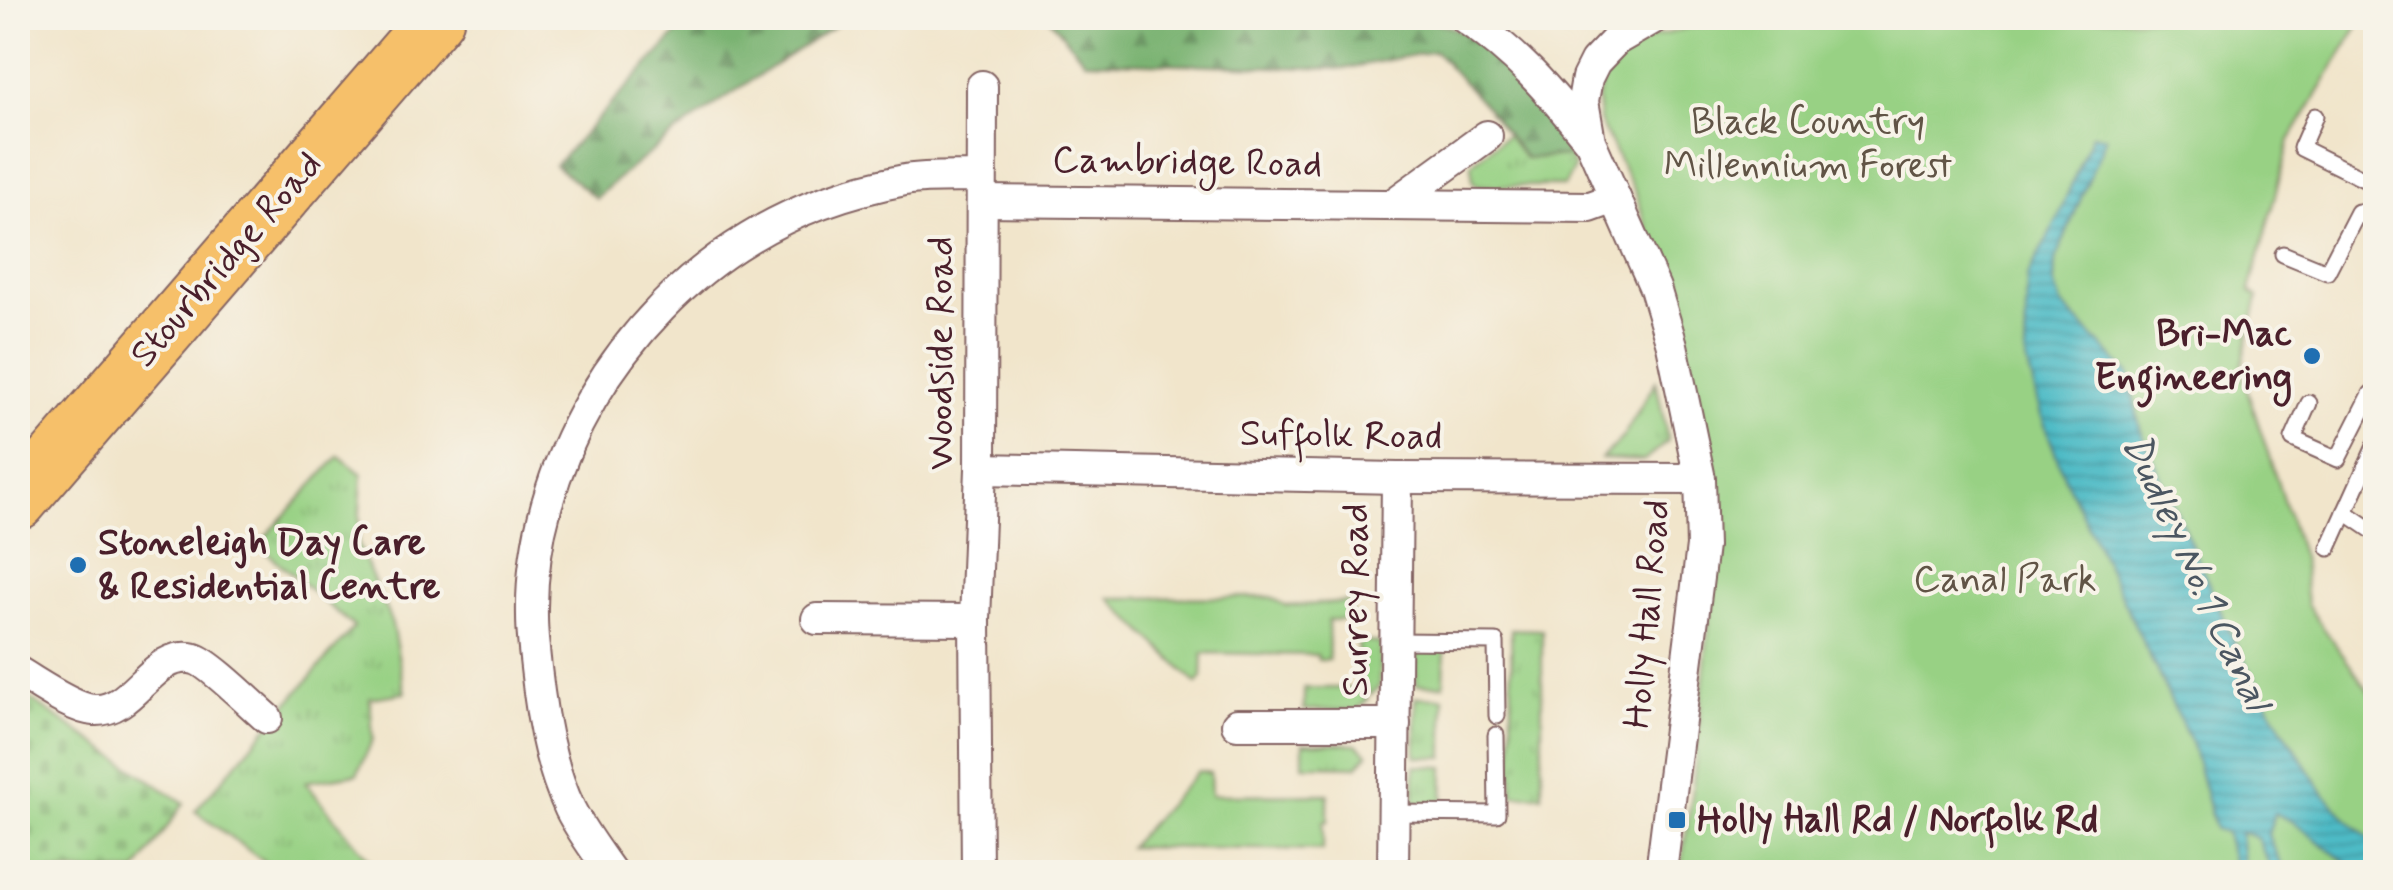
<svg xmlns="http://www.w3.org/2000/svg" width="2393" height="890" font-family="Mynerve,sans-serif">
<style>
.grass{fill:url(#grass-tufts);stroke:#717858;stroke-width:2.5}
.forest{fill:url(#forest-firs);stroke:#62694e;stroke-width:2.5}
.cemetery{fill:url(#cemetery-stones);stroke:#717858;stroke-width:2.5}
.green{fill:#98d184;stroke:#717858;stroke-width:2.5}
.water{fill:url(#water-rules);stroke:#4c6d78;stroke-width:2.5}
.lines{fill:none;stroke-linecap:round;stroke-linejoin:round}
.lane-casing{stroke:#846463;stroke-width:19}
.street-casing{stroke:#846463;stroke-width:34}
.highway-casing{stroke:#846463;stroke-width:59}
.lane{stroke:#fff;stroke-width:15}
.street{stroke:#fff;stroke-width:30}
.highway{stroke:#f6c06b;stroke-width:55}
.poi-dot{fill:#1f6fb2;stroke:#f7f3e8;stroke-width:4}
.labels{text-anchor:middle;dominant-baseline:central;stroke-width:8;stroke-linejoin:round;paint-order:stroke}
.park-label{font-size:38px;fill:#615446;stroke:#f7f3e8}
.street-label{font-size:38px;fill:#4a1f2b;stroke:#f7f3e8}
.poi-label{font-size:38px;font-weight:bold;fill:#4a1f2b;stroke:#f7f3e8;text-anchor:start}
.water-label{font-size:40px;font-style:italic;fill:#4b5661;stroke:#f7f3e8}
</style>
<defs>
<pattern id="grass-tufts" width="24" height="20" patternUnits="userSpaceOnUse" patternTransform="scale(2.5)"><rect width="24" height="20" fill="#98d184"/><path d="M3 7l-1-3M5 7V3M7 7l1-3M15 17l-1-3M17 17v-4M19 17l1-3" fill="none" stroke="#84b372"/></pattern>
<pattern id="forest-firs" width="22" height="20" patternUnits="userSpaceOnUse" patternTransform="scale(2.5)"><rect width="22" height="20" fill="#7ab372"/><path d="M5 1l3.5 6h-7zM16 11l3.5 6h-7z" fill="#66915e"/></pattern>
<pattern id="cemetery-stones" width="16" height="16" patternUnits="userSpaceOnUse" patternTransform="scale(2.5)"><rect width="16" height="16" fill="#98d184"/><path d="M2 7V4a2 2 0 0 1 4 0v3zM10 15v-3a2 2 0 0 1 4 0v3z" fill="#84b372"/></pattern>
<pattern id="water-rules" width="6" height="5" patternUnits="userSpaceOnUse" patternTransform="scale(2.5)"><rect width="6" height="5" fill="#4ebbc6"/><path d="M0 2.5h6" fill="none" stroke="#4397a1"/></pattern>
</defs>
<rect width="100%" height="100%" fill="#f7f3e8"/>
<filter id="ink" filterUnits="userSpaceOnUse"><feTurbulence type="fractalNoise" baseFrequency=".01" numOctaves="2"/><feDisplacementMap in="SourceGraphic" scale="20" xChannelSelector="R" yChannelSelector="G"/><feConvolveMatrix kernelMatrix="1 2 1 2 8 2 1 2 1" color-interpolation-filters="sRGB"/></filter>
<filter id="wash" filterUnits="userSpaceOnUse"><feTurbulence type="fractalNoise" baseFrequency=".0048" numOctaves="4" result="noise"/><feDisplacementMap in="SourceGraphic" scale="40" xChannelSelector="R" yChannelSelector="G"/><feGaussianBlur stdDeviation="2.25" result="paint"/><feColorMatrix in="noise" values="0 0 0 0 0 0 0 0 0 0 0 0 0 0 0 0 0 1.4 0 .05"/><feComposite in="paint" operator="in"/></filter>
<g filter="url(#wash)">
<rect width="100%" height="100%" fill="#f1e5cb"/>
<!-- grass -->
<g class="grass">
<path d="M1507 135 1525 158 1569 156 1574 168 1564 186H1479L1473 182 1471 164Z"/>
<path d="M1656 381 1668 441 1644 461 1601 459 1623 437Z"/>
<path d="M339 456 362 474 358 544 392 624 405 693 370 698 373 739 357 774 305 782 379 872H278L195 811 354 627 258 545Z"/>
<path d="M1511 629 1542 630V795H1513Z"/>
<path d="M1358 641 1380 643 1379 687 1371 695 1358 684Z"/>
<path d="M1416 650H1445L1444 685H1416Z"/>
<path d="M1304 688H1355L1368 699 1357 710H1304Z"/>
<path d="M1416 697 1444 698V757H1416Z"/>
<path d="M1303 743 1357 744 1368 754 1357 766 1303 765Z"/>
<path d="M1415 766 1444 767 1443 807 1414 806Z"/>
</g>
<!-- forest -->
<g class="forest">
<path d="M691 18H847C761 74 672 129 596 198L555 165Z"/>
<path d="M1049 18H1392C1407 19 1424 19 1439 23 1493 37 1546 108 1569 156L1525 158 1487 108 1435 51 1342 69 1085 61Z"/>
</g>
<!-- cemetery -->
<path class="cemetery" d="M18 691 184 803 136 872H18Z"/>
<!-- green -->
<g class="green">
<path d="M1762 18H2363L2289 142 2250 291 2258 297 2241 371 2302 557 2307 605 2375 700V872H1680L1692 794 1714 574 1715 467 1675 314 1636 194 1599 121 1597 100 1603 79 1620 55 1636 42 1690 27Z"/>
<path d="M1271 597 1286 606 1352 602V620H1328L1329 660H1318L1317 655 1203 653 1202 677 1197 684 1109 598Z"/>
<path d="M1198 771 1210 773 1211 795 1328 794V821L1323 822V850L1129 847Z"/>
</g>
<!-- water -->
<path class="water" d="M2092 134 2106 137 2055 261 2054 283 2061 304 2129 374 2140 429 2234 641 2282 728 2325 795 2352 824 2375 843V872H2359L2292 821 2274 813 2268 835 2285 872H2273L2257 838 2240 831 2244 872H2235L2226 832 2215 829 2192 745 2065 478 2041 415 2025 354 2027 277 2057 220Z"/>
</g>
<g filter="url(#ink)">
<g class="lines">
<!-- lane casing -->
<g class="lane-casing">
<g id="lane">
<path d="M2315 116 2301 148 2376 185"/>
<path d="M2283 254 2327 272 2358 212 2376 220"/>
<path d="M2309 403 2293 439 2338 459 2371 394 2376 390"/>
<path d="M2345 512 2376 533"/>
<path d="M2329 548 2376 444"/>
<path d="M1396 641 1496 642 1497 716"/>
<path d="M1394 813 1497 814 1496 735"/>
</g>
</g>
<!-- street casing -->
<g class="street-casing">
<g id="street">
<path d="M1465 18C1518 54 1548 89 1588 139"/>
<path d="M1654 18 1616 40 1595 62 1587 78 1583 101 1590 141 1655 288 1672 345 1700 479 1702 546 1661 872"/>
<path d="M982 201 1590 207 1615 198"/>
<path d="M1392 205 1487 136"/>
<path d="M981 469 1397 478 1700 479"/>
<path d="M817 619 975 620"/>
<path d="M18 672C37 683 73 709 94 710 134 713 153 648 195 659 209 663 253 706 267 718"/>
<path d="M1237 724H1395"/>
<path d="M611 872C597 852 581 831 570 809 553 773 544 731 539 692 536 667 532 641 532 616 529 466 622 314 749 238 796 209 852 190 905 180 929 176 956 178 981 177"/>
<path d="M977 872 975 620 981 469 982 86"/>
<path d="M1393 872 1397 478"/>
</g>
</g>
<!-- highway casing -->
<g class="highway-casing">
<path id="highway" d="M18 502 436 18"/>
</g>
<!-- lane -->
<use href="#lane" class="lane"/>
<!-- street -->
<use href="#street" class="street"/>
<!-- highway -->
<use href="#highway" class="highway"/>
</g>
</g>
<!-- markers -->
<g class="poi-dot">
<circle cx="2312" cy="356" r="10"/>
<circle cx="78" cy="565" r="10"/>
<rect x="1667" y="810" width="20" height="20" rx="5"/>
</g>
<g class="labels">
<!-- park labels -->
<g class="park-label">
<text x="1808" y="122">Black Country<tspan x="1808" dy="44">Millennium Forest</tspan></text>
<text x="2005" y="580">Canal Park</text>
</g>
<!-- street labels -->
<g class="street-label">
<text transform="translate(1187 163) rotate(1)">Cambridge Road</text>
<text transform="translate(227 260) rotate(-49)">Stourbridge Road</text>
<text transform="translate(941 353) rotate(-90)">Woodside Road</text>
<text transform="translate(1341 436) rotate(1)">Suffolk Road</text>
<text transform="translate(1356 600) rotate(-90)">Surrey Road</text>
<text transform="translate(1648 614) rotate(-85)">Holly Hall Road</text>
</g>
<!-- poi labels -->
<g class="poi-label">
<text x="2292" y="334" text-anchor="end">Bri-Mac<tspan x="2292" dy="44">Engineering</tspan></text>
<text x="98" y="543">Stoneleigh Day Care<tspan x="98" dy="44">&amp; Residential Centre</tspan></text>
<text x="1697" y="820">Holly Hall Rd / Norfolk Rd</text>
</g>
<!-- water labels -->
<g class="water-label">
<text transform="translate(2195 572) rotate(65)">Dudley No.1 Canal</text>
</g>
</g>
<!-- margin -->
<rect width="2393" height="890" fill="none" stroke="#f7f3e8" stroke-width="60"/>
</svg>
